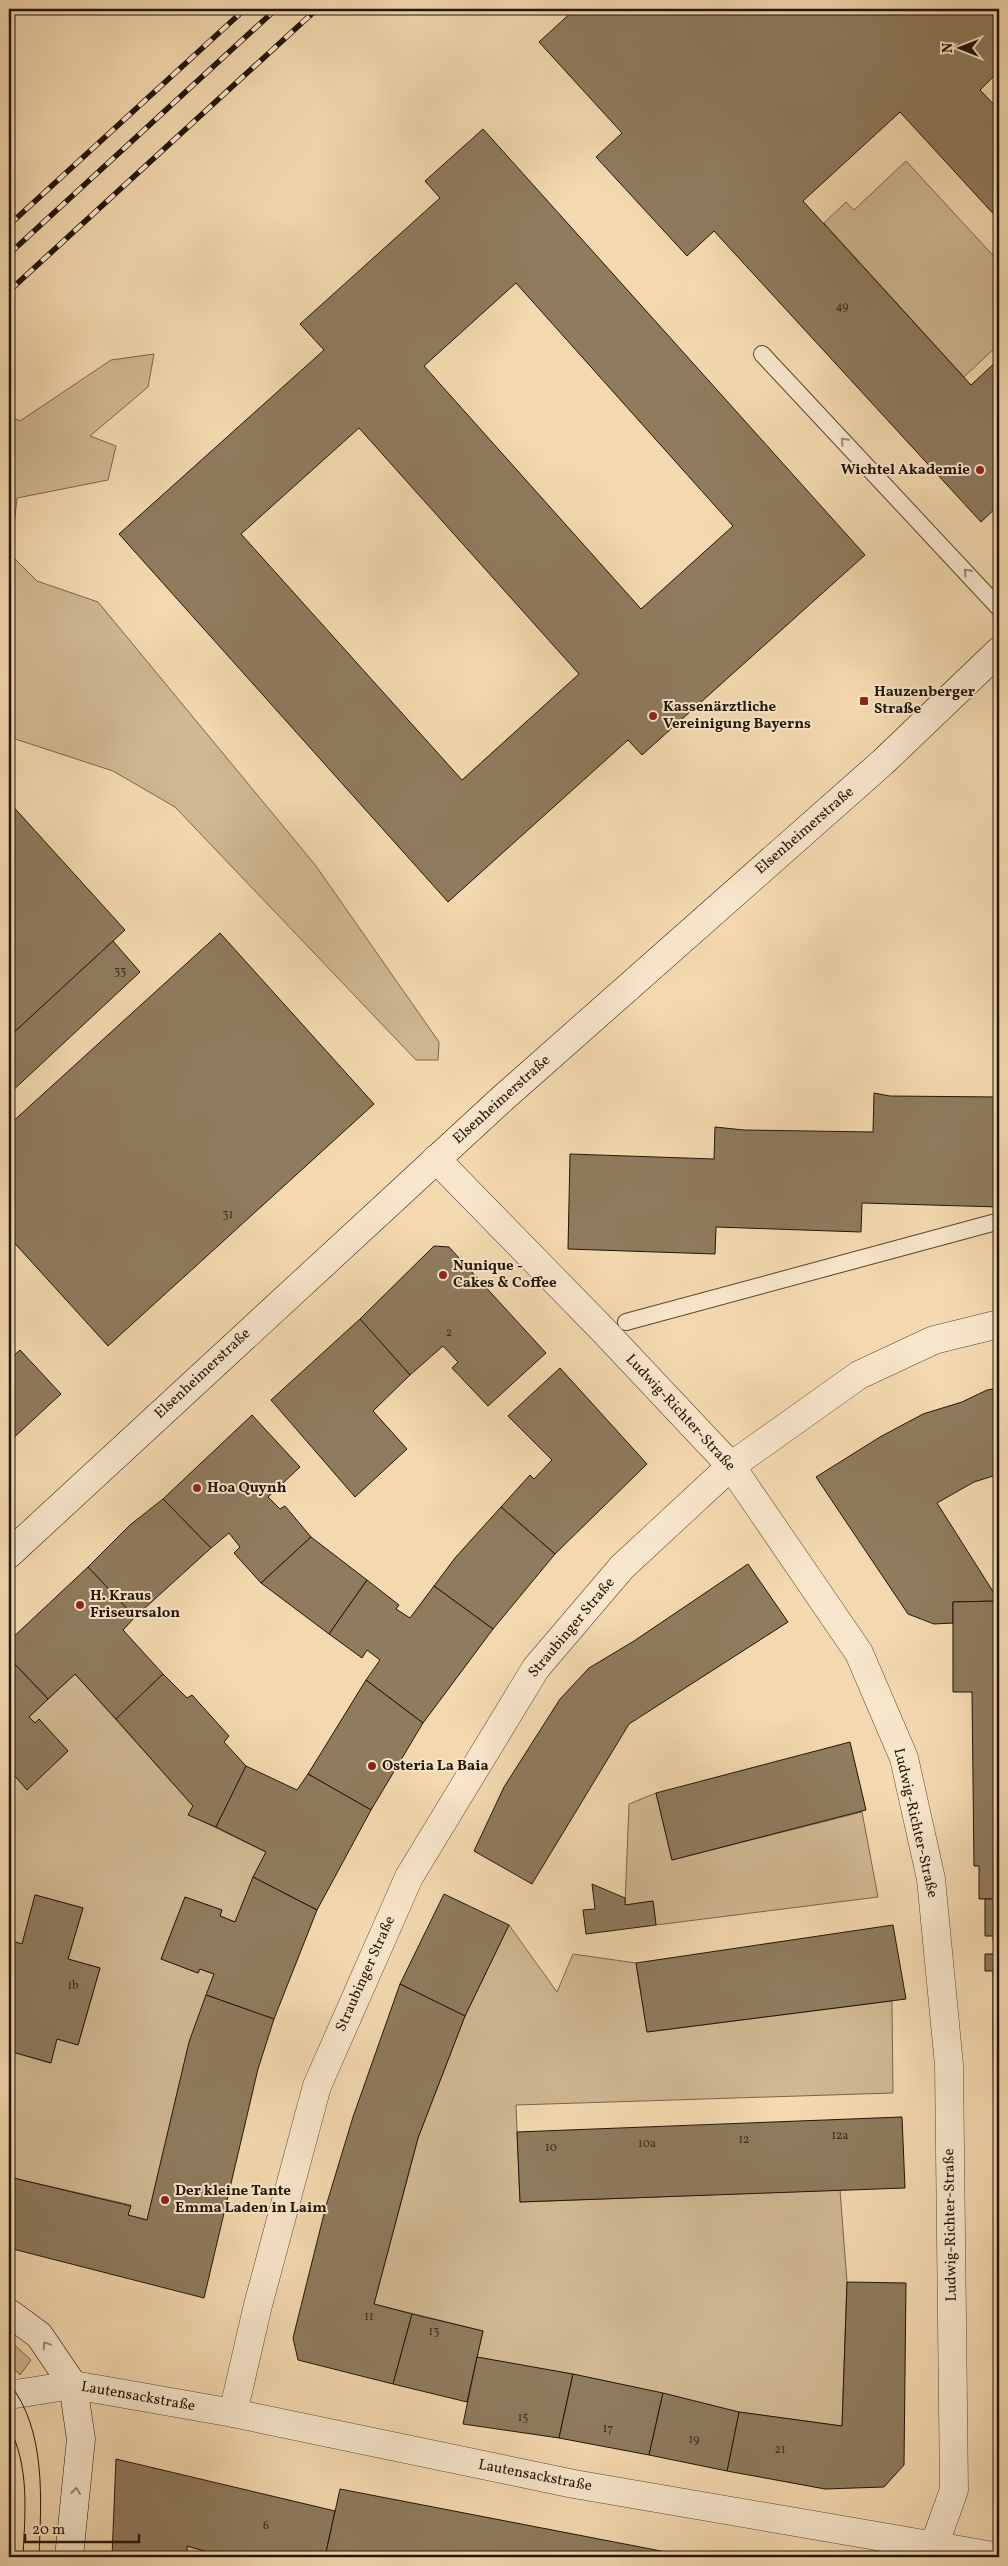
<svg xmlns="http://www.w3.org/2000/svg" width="1008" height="2566" font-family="Vollkorn,serif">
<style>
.green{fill:#d0b893;stroke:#78664c}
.building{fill:#8f7b5e;stroke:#211506;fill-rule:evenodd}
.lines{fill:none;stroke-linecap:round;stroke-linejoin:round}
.lane-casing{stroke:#564630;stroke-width:18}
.street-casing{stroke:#564630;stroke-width:29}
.secondary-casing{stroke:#211506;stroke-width:29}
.lane{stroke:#f8e6cc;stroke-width:16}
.street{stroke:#f8e6cc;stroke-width:28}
.secondary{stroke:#f8e6cc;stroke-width:28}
.tram{stroke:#211506;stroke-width:1}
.rail-casing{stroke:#211506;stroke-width:5.5}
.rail{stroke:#f8e6cc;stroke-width:4;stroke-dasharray:11;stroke-linecap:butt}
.oneway{stroke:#978873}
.poi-dot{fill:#8f2418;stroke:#f8e6cc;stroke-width:2}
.labels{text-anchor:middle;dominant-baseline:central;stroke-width:4;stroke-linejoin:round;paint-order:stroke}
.number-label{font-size:12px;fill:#3c2e1c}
.poi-label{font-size:15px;font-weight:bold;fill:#211506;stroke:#f8e6cc;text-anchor:start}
.street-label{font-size:15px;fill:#211506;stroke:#f8e6cc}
</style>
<rect width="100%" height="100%" fill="#f4d9b0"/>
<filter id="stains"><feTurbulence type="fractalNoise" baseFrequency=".004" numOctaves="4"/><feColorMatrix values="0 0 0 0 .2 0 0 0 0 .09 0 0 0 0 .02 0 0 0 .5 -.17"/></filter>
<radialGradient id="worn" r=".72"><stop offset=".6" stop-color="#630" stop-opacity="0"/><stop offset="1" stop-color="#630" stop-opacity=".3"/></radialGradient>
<!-- green -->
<g class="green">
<path d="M906 161 999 262V344L964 377 824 223 846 202 854 210Z"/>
<path d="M154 354 148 387 90 436 116 446 108 480 17 498 11 555 37 581 98 602 316 866 439 1042 438 1060H416L175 807 113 771 9 737V416L20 421 111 360Z"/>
<path d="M75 1674 193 1806 189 1815 266 1852 235 1922 220 1916 222 1910 185 1897 161 1959 198 1973 200 1969 214 1974 147 2220 128 2215 131 2205 9 2177V2051L50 2063 57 2039 78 2045 100 1968 68 1959 83 1908 36 1895 22 1944 9 1940V1769L27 1789 68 1751 39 1720 35 1723 29 1717Z"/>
<path d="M656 1793 672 1860 862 1812 878 1897 656 1925 653 1901 625 1905 629 1804Z"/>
<path d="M509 1925 557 1992 573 1954 636 1963 647 2032 892 2001 893 2093 516 2105 520 2202 840 2190 847 2282 842 2426 739 2412 477 2357 483 2331 374 2304 418 2138 465 2016Z"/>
<path d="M9 2340 31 2360 20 2375 9 2363Z"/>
<path d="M187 2546 226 2557H187Z"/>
</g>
<!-- building -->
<g class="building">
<path d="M575 9H999V71L980 90 999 110V220L900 112 803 201 971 385 999 359V505L981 522 714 231 687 256 596 157 622 133 539 42Z"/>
<path d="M483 129 865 555 642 755 628 740 448 902 119 534 324 350 300 324 440 198 425 181ZM516 283 733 526 641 609 424 366ZM359 428 579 674 462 780 241 534Z"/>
<path d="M9 802 125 930 9 1037V910L13 906 9 901Z"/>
<path d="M220 933 374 1104 108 1346 9 1237V1125Z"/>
<path d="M113 941 140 972 9 1094V1037Z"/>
<path d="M874 1093 890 1096 999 1097V1207L862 1203 861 1232 716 1227 715 1254 568 1249 570 1154 714 1159 715 1127 744 1130 873 1132Z"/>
<path d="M434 1246 449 1247 546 1353 488 1406 452 1368 458 1362 443 1346 410 1375 360 1319Z"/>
<path d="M360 1319 410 1375 373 1411 407 1449 355 1497 271 1400Z"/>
<path d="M20 1350 61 1394 9 1442V1360Z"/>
<path d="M560 1368 647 1464 555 1554 501 1507 530 1475 534 1479 552 1460 508 1416Z"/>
<path d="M999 1388V1474L974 1482 937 1503 999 1601 953 1602V1623L934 1624 908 1614 816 1477 880 1437 923 1414 962 1402 987 1390Z"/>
<path d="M252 1415 300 1467 268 1497 280 1509 285 1506 311 1537 261 1583 234 1553 240 1547 229 1533 211 1548 163 1499Z"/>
<path d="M163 1499 211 1548 135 1617 88 1567 130 1525Z"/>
<path d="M501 1507 555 1554 493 1629 434 1586 455 1558Z"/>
<path d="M311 1537 367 1580 329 1634 261 1583Z"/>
<path d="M748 1564 788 1622 629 1724 532 1884 474 1851 504 1787 560 1699 589 1668 634 1641Z"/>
<path d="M88 1567 135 1617 123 1630 163 1674 116 1719 75 1674 48 1699 9 1658V1641Z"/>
<path d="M367 1580 399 1605 396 1609 410 1618 434 1586 493 1629 423 1723 366 1680 380 1660 367 1650 362 1658 329 1634Z"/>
<path d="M999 1601V1899H979V1866H974L972 1692H953V1602Z"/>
<path d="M9 1658 48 1699 29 1717 35 1723 39 1719 68 1751 27 1790 9 1769Z"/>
<path d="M163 1674 187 1698 192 1695 229 1736 224 1742 246 1766 216 1827 188 1815 193 1806 116 1719Z"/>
<path d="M366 1680 423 1723 371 1810 308 1774Z"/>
<path d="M850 1742 866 1810 672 1860 656 1793Z"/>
<path d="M246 1766 297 1790 308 1774 371 1810 317 1910 253 1877 266 1852 216 1827Z"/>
<path d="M253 1877 317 1910 274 2019 206 1995 214 1974 200 1969 198 1973 161 1959 185 1897 222 1910 220 1916 235 1922Z"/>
<path d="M592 1884 625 1898V1905L653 1901 656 1925 586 1934 583 1910 595 1909Z"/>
<path d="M444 1894 509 1925 465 2016 400 1984Z"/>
<path d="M35 1895 83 1908 68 1959 100 1968 78 2045 57 2039 51 2063 9 2051V1940L22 1944Z"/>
<path d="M985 1899H999V2033H993V1971H985V1954H994L993 1936H985Z"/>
<path d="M893 1925 906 1999 647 2032 636 1963Z"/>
<path d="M400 1984 465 2016 418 2138 374 2304 412 2314 393 2384 298 2360 293 2338 326 2206 353 2117Z"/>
<path d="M206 1995 274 2019 258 2069 204 2298 9 2248V2177L131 2206 128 2215 147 2220 189 2042Z"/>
<path d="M993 2033H999V2178H994Z"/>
<path d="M902 2117 905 2188 520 2202 517 2132Z"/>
<path d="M994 2178H999V2284H996Z"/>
<path d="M847 2282 906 2283 904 2465 884 2487 825 2489 727 2471 739 2412 842 2426Z"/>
<path d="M996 2284H999V2429H998Z"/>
<path d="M412 2314 483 2331 467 2402 393 2384Z"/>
<path d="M477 2357 573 2374 559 2438 463 2424Z"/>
<path d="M573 2374 663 2393 649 2455 559 2438Z"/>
<path d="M663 2393 739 2412 727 2471 649 2455Z"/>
<path d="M116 2459 335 2511 325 2557H226L187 2546V2557H112Z"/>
<path d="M340 2489 692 2557H325Z"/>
</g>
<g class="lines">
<!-- lane casing -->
<g class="lane-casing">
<g id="lane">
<path d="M762 354 999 608"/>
<path d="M626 1322 996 1222"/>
</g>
</g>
<!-- street casing -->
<g class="street-casing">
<g id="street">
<path d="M436 1159 603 1330 731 1466 859 1653 904 1758 931 1879 949 2065 954 2490 930 2557"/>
<path d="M9 2395 73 2385 108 2391 233 2413 574 2484 999 2557"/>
<path d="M233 2413 258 2305 317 2086 409 1877 536 1668 622 1567 731 1466 859 1375 934 1340 999 1324"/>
</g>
</g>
<!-- secondary casing -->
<g class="secondary-casing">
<g id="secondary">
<path d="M9 1554 503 1098 883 762 999 651"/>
<path d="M9 2313 39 2335 73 2385 81 2439 69 2557"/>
</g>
</g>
<!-- lane -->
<use href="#lane" class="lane"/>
<!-- street -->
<use href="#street" class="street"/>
<!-- secondary -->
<use href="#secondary" class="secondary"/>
<!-- tram -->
<g class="tram">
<path d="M9 2383C47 2430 41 2501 39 2557"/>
<path d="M9 2427C30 2467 25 2513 23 2557"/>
</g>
<!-- rail casing -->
<g class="rail-casing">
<g id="rail">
<path d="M9 225 245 9"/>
<path d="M9 254 276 9"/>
<path d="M9 291 317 9"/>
</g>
</g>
<!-- rail -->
<use href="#rail" class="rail"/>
</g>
<!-- one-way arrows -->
<defs><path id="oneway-chevron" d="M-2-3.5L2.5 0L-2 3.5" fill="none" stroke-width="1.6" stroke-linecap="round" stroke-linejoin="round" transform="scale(1.25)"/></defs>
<g class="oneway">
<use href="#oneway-chevron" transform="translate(844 441) rotate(-133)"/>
<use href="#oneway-chevron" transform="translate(967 572) rotate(-133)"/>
<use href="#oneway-chevron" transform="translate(46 2345) rotate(-124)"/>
<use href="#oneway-chevron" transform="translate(76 2491) rotate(-84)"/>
</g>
<!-- markers -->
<g class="poi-dot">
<circle cx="980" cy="470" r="5"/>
<rect x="859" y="696" width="10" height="10" rx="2.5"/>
<circle cx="653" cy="716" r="5"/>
<circle cx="443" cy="1275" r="5"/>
<circle cx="197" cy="1488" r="5"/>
<circle cx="80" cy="1605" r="5"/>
<circle cx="372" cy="1766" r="5"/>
<circle cx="165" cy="2200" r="5"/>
</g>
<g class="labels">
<!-- number labels -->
<g class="number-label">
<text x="842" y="307">49</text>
<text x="120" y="972">33</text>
<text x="228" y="1215">31</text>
<text x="449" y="1333">2</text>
<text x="73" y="1986">1b</text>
<text x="840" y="2136">12a</text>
<text x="744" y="2140">12</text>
<text x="647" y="2144">10a</text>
<text x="551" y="2148">10</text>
<text x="369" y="2317">11</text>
<text x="434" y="2332">13</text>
<text x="523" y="2418">15</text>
<text x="608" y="2429">17</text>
<text x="694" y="2440">19</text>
<text x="780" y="2450">21</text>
<text x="266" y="2526">6</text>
</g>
<!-- poi labels -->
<g class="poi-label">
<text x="970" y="470" text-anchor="end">Wichtel Akademie</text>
<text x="874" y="692">Hauzenberger<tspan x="874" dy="17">Straße</tspan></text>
<text x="663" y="707">Kassenärztliche<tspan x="663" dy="17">Vereinigung Bayerns</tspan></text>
<text x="453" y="1266">Nunique -<tspan x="453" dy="17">Cakes &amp; Coffee</tspan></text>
<text x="207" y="1488">Hoa Quynh</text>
<text x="90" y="1596">H. Kraus<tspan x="90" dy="17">Friseursalon</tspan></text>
<text x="382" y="1766">Osteria La Baia</text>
<text x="175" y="2191">Der kleine Tante<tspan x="175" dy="17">Emma Laden in Laim</tspan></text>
</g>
<!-- street labels -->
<g class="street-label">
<text transform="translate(805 831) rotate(-41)">Elsenheimerstraße</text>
<text transform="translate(502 1100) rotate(-42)">Elsenheimerstraße</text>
<text transform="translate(203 1374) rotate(-43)">Elsenheimerstraße</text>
<text transform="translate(680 1413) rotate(47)">Ludwig-Richter-Straße</text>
<text transform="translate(572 1628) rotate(-50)">Straubinger Straße</text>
<text transform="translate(915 1823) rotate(77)">Ludwig-Richter-Straße</text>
<text transform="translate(366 1974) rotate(-66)">Straubinger Straße</text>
<text transform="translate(951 2225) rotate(-91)">Ludwig-Richter-Straße</text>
<text transform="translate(138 2397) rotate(10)">Lautensackstraße</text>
<text transform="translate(535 2476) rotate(11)">Lautensackstraße</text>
</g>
</g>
<!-- margin -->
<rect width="1008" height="2566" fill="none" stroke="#f4d9b0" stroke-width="30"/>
<rect x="10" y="10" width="988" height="2546" fill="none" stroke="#211506" stroke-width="2.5"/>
<rect x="15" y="15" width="978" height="2536" fill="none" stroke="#211506"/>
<!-- north arrow -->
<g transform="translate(960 48) rotate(270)" stroke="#f8e6cc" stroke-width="4" paint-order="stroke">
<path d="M0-4L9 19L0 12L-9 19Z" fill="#211506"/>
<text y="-8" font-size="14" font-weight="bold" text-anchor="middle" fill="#211506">N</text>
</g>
<!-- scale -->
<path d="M25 2534v8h114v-8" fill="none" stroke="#211506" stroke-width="2.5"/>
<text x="32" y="2534" font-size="15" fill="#211506" stroke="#f8e6cc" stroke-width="4" paint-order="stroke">20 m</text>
<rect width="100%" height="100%" filter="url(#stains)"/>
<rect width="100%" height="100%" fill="url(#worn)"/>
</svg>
